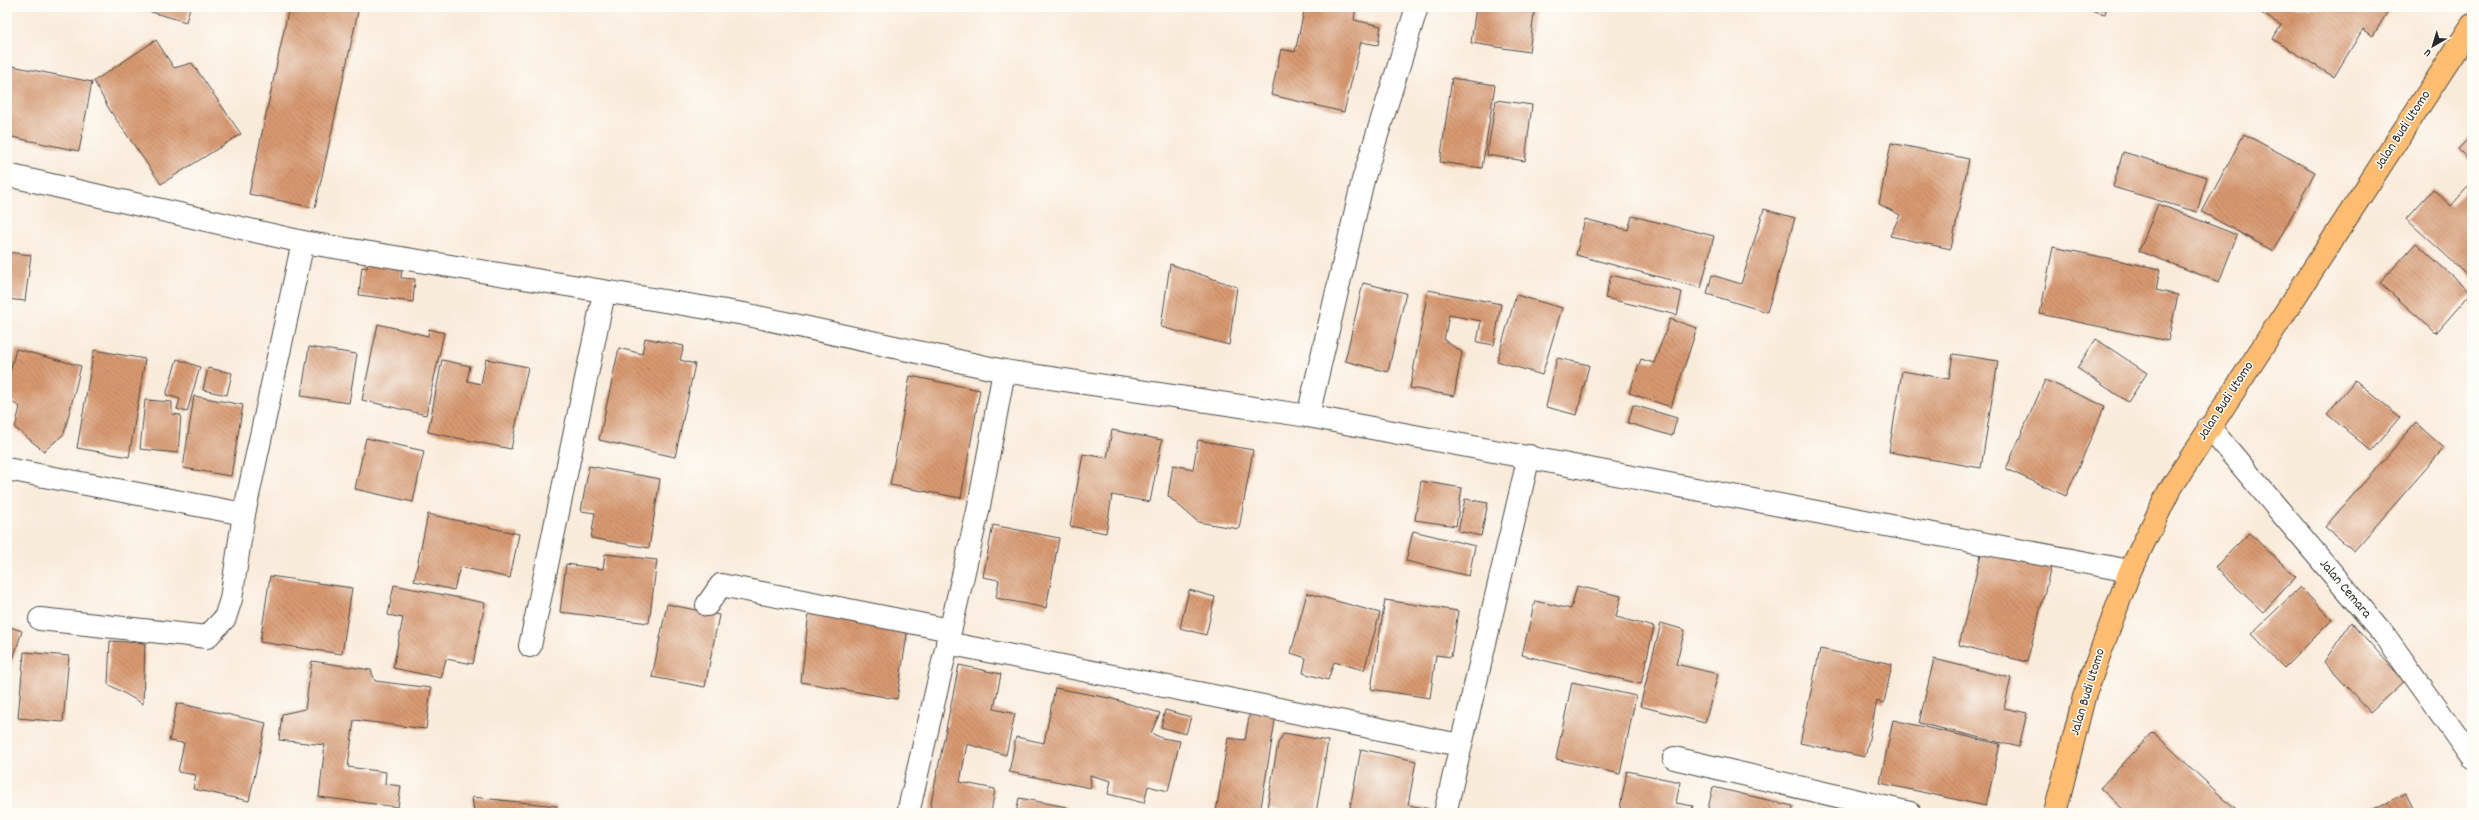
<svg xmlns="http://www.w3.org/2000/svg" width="2479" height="820" font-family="Dekko,sans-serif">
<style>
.building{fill:url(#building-back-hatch)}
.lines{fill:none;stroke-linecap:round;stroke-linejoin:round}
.street-casing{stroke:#4a4845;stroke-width:24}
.primary-casing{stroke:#4a4845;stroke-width:24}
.street{stroke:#fff;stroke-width:22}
.primary{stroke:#fdbc70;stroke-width:22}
.labels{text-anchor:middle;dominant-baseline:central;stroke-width:3;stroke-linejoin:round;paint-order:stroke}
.street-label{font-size:14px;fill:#2b2b2b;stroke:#fdfcf7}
</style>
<defs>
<pattern id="building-back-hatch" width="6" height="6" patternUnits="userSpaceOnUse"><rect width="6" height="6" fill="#d89971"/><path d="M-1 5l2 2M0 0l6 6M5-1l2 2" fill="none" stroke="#af7d5d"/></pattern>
</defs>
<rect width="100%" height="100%" fill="#fdfcf7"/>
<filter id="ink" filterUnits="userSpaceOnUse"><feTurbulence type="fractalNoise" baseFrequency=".025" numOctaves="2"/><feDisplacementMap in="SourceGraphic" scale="8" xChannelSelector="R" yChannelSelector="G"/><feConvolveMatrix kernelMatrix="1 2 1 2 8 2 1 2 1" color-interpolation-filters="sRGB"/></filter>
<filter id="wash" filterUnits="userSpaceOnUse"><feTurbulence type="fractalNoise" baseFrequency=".012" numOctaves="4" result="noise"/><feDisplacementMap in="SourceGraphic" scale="16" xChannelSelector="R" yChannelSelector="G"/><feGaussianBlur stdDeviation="0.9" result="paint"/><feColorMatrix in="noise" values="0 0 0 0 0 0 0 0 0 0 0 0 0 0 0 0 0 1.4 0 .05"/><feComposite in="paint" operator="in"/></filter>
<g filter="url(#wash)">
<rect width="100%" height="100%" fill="#f9ebda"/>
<g id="blocks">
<!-- building -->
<g class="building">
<path d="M134 7H190L186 22Z"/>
<path d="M289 7H359L315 208 249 194Z"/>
<path d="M1305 7H1356L1354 20 1381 26 1378 45 1361 42 1344 112 1271 95 1281 49 1295 52Z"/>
<path d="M1476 7H1535L1529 52 1471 43Z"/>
<path d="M2079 7H2107L2105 14Z"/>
<path d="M2265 7H2382L2388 11 2373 36 2363 29 2334 77 2273 39 2281 25 2261 13Z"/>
<path d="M156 40 174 68 192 63 241 134 161 184 109 109 94 81Z"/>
<path d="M7 65 92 82 79 151 7 136Z"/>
<path d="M1452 78 1495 85 1482 168 1440 162Z"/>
<path d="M1496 100 1532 105 1525 161 1487 155Z"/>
<path d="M2244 134 2315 172 2273 251 2202 212Z"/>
<path d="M2472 135V163L2458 149Z"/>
<path d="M1891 143 1969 159 1951 249 1890 236 1900 215 1879 204Z"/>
<path d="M2123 152 2207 177 2197 212 2113 187Z"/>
<path d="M2472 182V279L2406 219 2433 189 2451 206Z"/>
<path d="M2158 204 2237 235 2219 282 2139 251Z"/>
<path d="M1764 209 1795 218 1767 312 1707 294 1712 275 1741 284Z"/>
<path d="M1632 216 1714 236 1701 288 1576 255 1585 219 1628 230Z"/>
<path d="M2416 243 2471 293 2436 333 2380 283Z"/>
<path d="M2053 247 2160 269 2156 290 2178 295 2168 341 2040 314Z"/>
<path d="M7 252 31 255 25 301 7 299Z"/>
<path d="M368 263 402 267 401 278 415 279 413 302 359 295 362 267 367 268Z"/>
<path d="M1170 264 1237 287 1229 345 1161 327Z"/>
<path d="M1611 275 1682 292 1677 315 1605 298Z"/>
<path d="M1363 283 1406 293 1388 372 1345 361Z"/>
<path d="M1428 290 1501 304 1494 345 1477 342 1481 321 1449 315 1444 340 1462 352 1454 396 1410 388Z"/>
<path d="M1516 295 1562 308 1542 375 1497 361Z"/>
<path d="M1670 319 1697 328 1671 407 1629 393 1641 359 1654 363Z"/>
<path d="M378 324 428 336 429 329 444 333 426 415 362 400Z"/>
<path d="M645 338 684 346 680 360 695 364 675 457 599 440 619 348 642 354Z"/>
<path d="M2096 339 2147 373 2128 402 2077 368Z"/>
<path d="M309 347 357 354 349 403 301 396Z"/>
<path d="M16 349 81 366 64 434 44 451 15 428 20 407 7 399V384Z"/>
<path d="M94 350 145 359 129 457 77 448Z"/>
<path d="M1953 354 1998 361 1981 468 1889 452 1902 371 1949 379Z"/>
<path d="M1557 358 1589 365 1577 415 1546 407Z"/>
<path d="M177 359 200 367 187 412 177 409 180 399 166 395Z"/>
<path d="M486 359 528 367 511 449 428 432 442 360 470 366 467 381 481 384Z"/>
<path d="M208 368 232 373 227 395 203 390Z"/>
<path d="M910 376 980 390 961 498 890 485Z"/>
<path d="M2045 380 2105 406 2066 496 2006 469Z"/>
<path d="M2355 380 2400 417 2371 451 2327 414Z"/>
<path d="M194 396 243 405 231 476 183 468Z"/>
<path d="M145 400 172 402V414L181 415 178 453 140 449Z"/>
<path d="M1633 405 1677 418 1672 436 1628 423Z"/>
<path d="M2416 423 2444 448 2354 551 2325 527Z"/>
<path d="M1112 430 1162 440 1150 502 1112 495 1106 533 1070 526 1083 454 1107 458Z"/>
<path d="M366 438 424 451 413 502 355 489Z"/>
<path d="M1198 440 1253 450 1239 529 1198 522 1168 496 1173 465 1193 469Z"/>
<path d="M589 466 660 479 649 548 591 538 595 513 581 511Z"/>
<path d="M1421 481 1462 488 1456 526 1415 520Z"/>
<path d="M1465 499 1488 503 1481 536 1458 531Z"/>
<path d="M428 514 519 534 510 578 460 567 454 590 414 581Z"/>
<path d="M993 525 1059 538 1046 608 996 598 999 580 983 577Z"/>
<path d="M1413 531 1475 546 1469 576 1406 561Z"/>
<path d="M2249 533 2296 577 2263 612 2215 567Z"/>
<path d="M1982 550 2051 567 2027 662 1959 645Z"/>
<path d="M605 554 657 560 649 623 560 612 566 564 603 569Z"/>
<path d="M270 576 352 588 342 654 260 642Z"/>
<path d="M394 585 485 603 473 664 446 659 441 678 393 668 403 618 388 615Z"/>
<path d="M1577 586 1621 596 1616 617 1654 627 1641 684 1522 655 1535 601 1571 609Z"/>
<path d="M2300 587 2332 620 2284 668 2251 634Z"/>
<path d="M1189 590 1215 597 1206 635 1180 628Z"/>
<path d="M1307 593 1380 613 1364 670 1334 662 1328 680 1303 673 1306 658 1291 653Z"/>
<path d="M1385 600 1458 611 1451 657 1436 655 1430 698 1371 689Z"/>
<path d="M667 604 719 615 705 687 652 677Z"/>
<path d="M809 612 908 628 897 699 801 682Z"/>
<path d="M2351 622 2404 681 2370 712 2324 662Z"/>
<path d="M1661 623 1685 630 1676 664 1718 674 1705 723 1640 706Z"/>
<path d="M7 626 22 631 7 678Z"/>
<path d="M110 641 145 643 143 704 108 684Z"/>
<path d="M1820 649 1892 664 1884 703 1877 701 1865 757 1800 743Z"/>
<path d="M24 652 69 656 63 722 18 718Z"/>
<path d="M1934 659 2011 678 2004 708 2027 713 2019 747 1919 723Z"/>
<path d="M312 661 371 670 375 681 431 688 426 729 354 720 348 767 386 772 385 784 401 786 398 807 319 797 325 745 279 740 282 714 305 709Z"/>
<path d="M959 665 1001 674 994 709 1015 714 1006 755 967 744 960 782 995 789 991 813H929Z"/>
<path d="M1572 682 1636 696 1620 774 1556 759Z"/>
<path d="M1055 688 1109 698 1160 713 1151 733 1162 738 1180 741 1168 791 1148 786 1144 803 1108 794 1111 781 1090 775 1091 788 1009 772 1016 737 1044 743Z"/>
<path d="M177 703 266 723 249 801 193 789 196 775 178 772 184 743 169 741Z"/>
<path d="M1165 710 1191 717 1186 734 1161 727Z"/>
<path d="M1250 711 1276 715 1260 813 1216 812 1228 738 1245 740Z"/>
<path d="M1893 720 2000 744 1986 806 1880 783Z"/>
<path d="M2153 732 2239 813H2127L2100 788Z"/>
<path d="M1284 733 1328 741 1316 813H1297L1267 808 1278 743Z"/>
<path d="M1361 749 1416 761 1408 805 1430 809 1429 813H1349Z"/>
<path d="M1627 771 1680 782 1676 803 1693 806 1691 813H1619Z"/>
<path d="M1713 787 1793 806 1792 813H1707Z"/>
<path d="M2406 793 2416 813H2365Z"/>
<path d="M472 797 557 806 556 813H474Z"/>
<path d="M1019 798 1067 807 1066 813H1016Z"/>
</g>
</g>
</g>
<g filter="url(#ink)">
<use href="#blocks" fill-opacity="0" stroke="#4a4845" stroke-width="1"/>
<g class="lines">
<!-- street casing -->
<g class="street-casing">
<g id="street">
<path d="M7 175 303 242 744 314 1004 371 1308 416 2130 571"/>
<path d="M1308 416 1363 180 1417 7"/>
<path d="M2209 427 2385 636 2472 758"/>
<path d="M7 469 244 514"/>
<path d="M707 605 721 585 950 630"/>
<path d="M40 619 207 637 225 618 231 599 244 514 303 242"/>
<path d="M947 643 1460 745"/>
<path d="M530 646 604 293"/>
<path d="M1674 758 1910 813"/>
<path d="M908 813 978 511 1004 371"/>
<path d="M1445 813 1529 456"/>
</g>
</g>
<!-- primary casing -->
<g class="primary-casing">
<path id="primary" d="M2055 813 2084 697 2130 571 2169 491 2472 25"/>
</g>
<!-- street -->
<use href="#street" class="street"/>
<!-- primary -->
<use href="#primary" class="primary"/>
</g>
</g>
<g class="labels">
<!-- street labels -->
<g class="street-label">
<text transform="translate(2403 130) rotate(-57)">Jalan Budi Utomo</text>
<text transform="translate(2226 401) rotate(-57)">Jalan Budi Utomo</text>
<text transform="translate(2345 589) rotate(50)">Jalan Cemara</text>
<text transform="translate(2088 692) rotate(-73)">Jalan Budi Utomo</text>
</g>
</g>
<!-- margin -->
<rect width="2479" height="820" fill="none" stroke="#fdfcf7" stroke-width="24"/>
<!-- north arrow -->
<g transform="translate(2433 46) rotate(218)" stroke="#fdfcf7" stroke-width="3" paint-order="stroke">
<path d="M0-3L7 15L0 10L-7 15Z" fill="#2b2b2b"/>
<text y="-6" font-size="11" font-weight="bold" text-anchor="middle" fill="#2b2b2b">U</text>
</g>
</svg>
